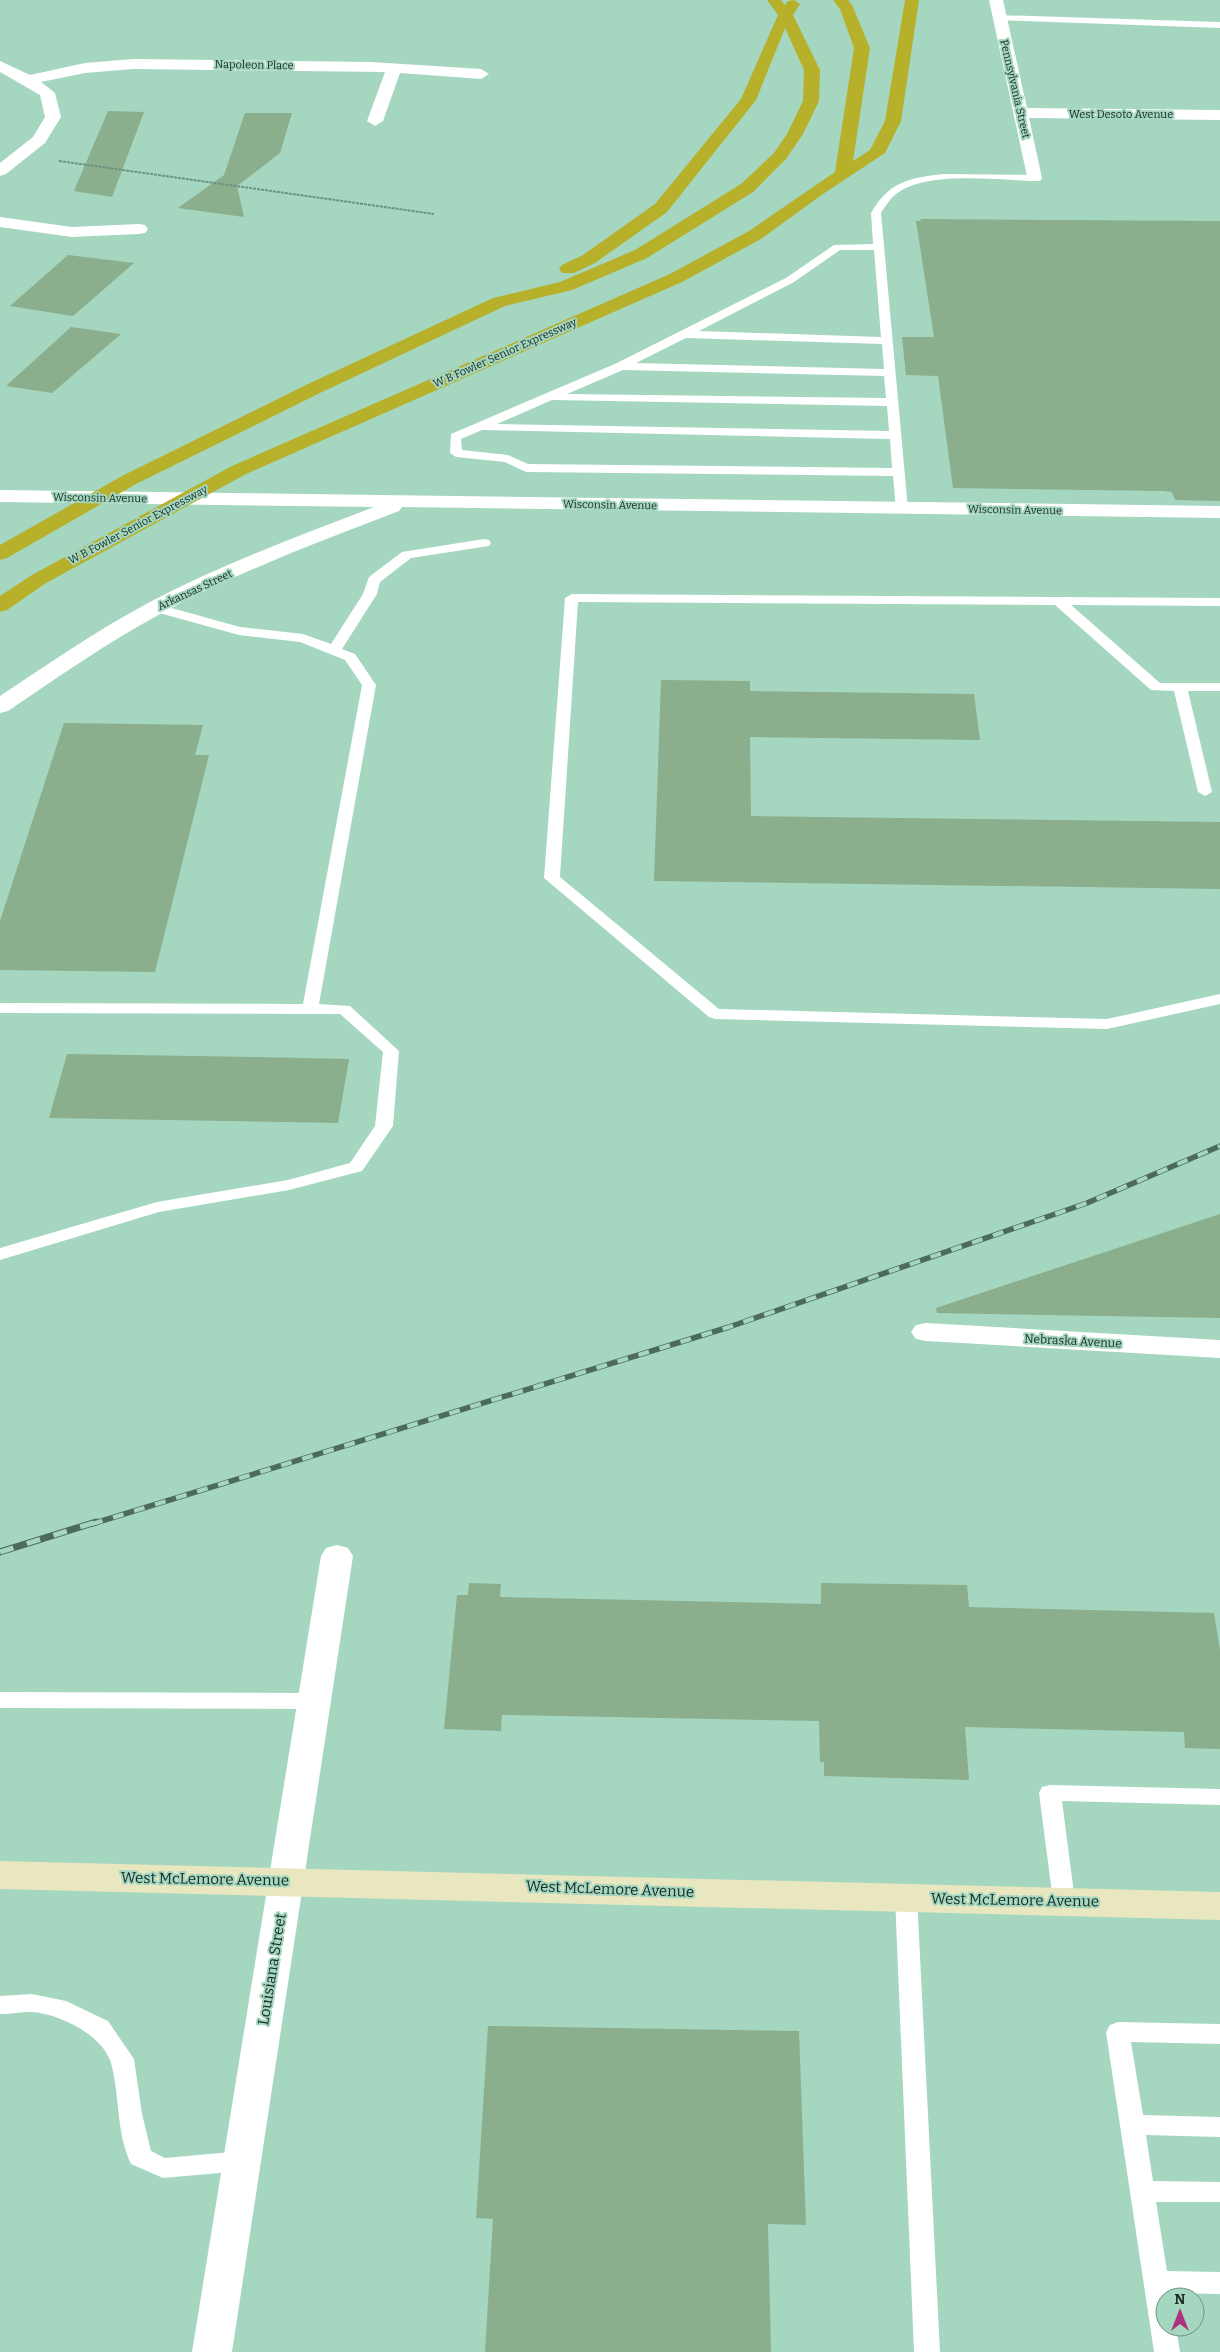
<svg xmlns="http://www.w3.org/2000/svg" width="1220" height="2352" font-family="Bitter,serif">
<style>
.building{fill:#8bae8c}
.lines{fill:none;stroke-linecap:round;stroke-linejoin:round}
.path{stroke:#6c9281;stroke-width:2;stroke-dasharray:3 1;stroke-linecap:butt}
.lane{fill:#fff;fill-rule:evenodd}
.street{fill:#fff;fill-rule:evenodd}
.secondary{fill:#e9e7bf;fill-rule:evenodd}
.highway{fill:#b7b02a;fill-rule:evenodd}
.rail-far1-casing{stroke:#4c6b5e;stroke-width:5.5}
.rail-casing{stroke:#4c6b5e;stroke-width:7}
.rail-far1{stroke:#a4d6c0;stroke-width:4;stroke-dasharray:11;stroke-linecap:butt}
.rail{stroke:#a4d6c0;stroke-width:5;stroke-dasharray:14;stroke-linecap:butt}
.labels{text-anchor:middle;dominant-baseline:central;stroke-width:4;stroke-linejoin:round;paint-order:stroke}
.far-street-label{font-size:11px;fill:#182c24;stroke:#a4d6c0}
.street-label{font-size:12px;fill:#182c24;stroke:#a4d6c0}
.near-street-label{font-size:15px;fill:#182c24;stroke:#a4d6c0}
</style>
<rect width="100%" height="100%" fill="#a4d6c0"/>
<!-- building -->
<g class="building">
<path d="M108 111 144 112 112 197 74 191Z"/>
<path d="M245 113H292L280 153 237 186 244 217 178 208 224 175Z"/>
<path d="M920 219 1220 221V501L1175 500 1172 492 1163 491 953 488 938 376 906 375 902 337H934L916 221H921Z"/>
<path d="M68 255 134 263 73 316 10 306Z"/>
<path d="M71 327 121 334 52 393 6 386Z"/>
<path d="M661 680 750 681V691L974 694 980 740 750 737 751 816 1220 822V889L654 881Z"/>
<path d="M64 723 203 725 195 755H209L155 972 0 970V921Z"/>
<path d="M67 1054 257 1057 349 1059 338 1123 49 1118Z"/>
<path d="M1220 1214V1318L937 1313 936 1308Z"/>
<path d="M469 1583 501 1584 500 1597 821 1604V1583L967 1585 969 1607 1214 1613 1220 1650V1749L1185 1748 1184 1732 965 1727 969 1780 824 1776V1762H820L819 1721 502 1715 501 1731 444 1729 457 1595H468Z"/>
<path d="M488 2026 799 2031 806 2225 768 2224 771 2352H485L493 2219 476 2218Z"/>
</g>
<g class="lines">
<!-- path -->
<path class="path" d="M59 161 434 214"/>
<!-- lane -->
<g class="lane">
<path d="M998 15 1220 22V28L995 20V16Z"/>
<path d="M943 174 1034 175 1039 178 1034 181C997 180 930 171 899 192 891 197 886 205 881 213L908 509 907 512 902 513 896 509 893 476 526 472 505 462 456 457 450 453 451 434 617 363 786 278 834 245 873 244 871 213C889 182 908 178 943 174ZM840 250H874L881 337 699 331 794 282ZM686 338 882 344 884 369 636 363ZM623 370 884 376 886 398 567 394ZM552 400 887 406 889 431 497 424ZM482 430 890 439 892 468 528 464 508 455 462 450 461 439Z"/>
<path d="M484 539 489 540 491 543 489 546 411 558 380 582 377 594 342 649 355 654 376 685 319 1004 350 1006 399 1051 393 1126 362 1171 289 1190 159 1212 0 1260V1248L157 1202 288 1180 350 1163 375 1126 383 1052 340 1014 0 1013V1003L303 1004 362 685 345 660 300 642 239 635 152 611 150 608 157 604 240 627 303 634 331 644 363 594 369 577 402 552Z"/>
<path d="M572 594 1220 598V606L1071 605 1160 683H1220V691H1188L1212 792 1205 796 1198 792 1174 691 1151 690 1055 605 578 602 560 877 719 1009 1107 1019 1220 994V1004L1107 1029 715 1019 709 1017 544 878 565 598Z"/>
<path d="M0 1692 314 1693 321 1696 325 1701 321 1706 314 1709 0 1708Z"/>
<path d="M1050 1785 1220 1789V1805L1062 1801 1075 1901 1072 1907 1064 1910 1056 1907 1053 1901 1039 1793 1042 1787Z"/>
<path d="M906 1888 914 1891 917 1897 940 2352H914L895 1897 898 1891Z"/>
<path d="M32 1994 66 2001 108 2021 134 2059 142 2114 151 2151 165 2158 242 2151 251 2154 254 2161 251 2168 242 2171 163 2178 131 2164C116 2133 120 2096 111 2063 103 2035 58 2013 31 2012 21 2012 10 2014 0 2014V1996Z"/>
<path d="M1118 2022 1220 2024V2044L1131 2042 1143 2115 1220 2117V2137L1146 2135 1153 2181 1220 2182V2202H1156L1167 2271 1220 2272V2294L1171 2293V2297H1165V2327H1176L1180 2352H1154L1106 2032 1110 2025Z"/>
</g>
<!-- street -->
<g class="street">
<path d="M989 0H1003L1027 108 1220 110V120L1029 118 1042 178 1040 181H1028Z"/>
<path d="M133 59 371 62 481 69 489 74 481 79 400 73 383 121 375 126 367 121 385 72 133 69 85 73 41 82 55 93 61 117 45 143 6 174 0 176V163L33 137 45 117 40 95 0 72V61L30 75 85 63Z"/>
<path d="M0 217 72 227 139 224 145 225 148 229 145 233 139 234 72 237 0 227Z"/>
<path d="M0 490 1220 506V518L402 507 399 511C319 542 237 572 162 613 108 642 58 677 8 711L0 713V696C48 664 96 631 148 603 220 565 298 536 374 507L0 502Z"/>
<path d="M926 1323 1220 1340V1358L926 1341 916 1339 911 1332 916 1325Z"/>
<path d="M337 1545 348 1548 353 1556 232 2352H192L321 1556 326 1548Z"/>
</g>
<!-- secondary -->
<path class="secondary" d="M0 1861 1220 1892V1920L0 1889Z"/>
<!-- highway -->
<g class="highway">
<path d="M767 0H781L785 5 788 1 794 0 800 4 793 15 820 70 819 101 803 134 786 159 753 192 647 258 572 290 505 306 322 392 136 484 7 558 0 560V545L122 476 308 384 493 298 560 282 635 250 741 184 774 153 787 134 803 101 804 70 785 28 756 100 667 212 595 263 574 273H562L559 269 562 265 583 255 655 204 741 99 778 15Z"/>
<path d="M833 0H848L852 5 870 48 853 161 870 150 885 121 905 0H919L901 121 885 153 823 194 761 239 682 282 246 474 46 583 7 610 0 612V596L32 575 232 466 670 274 749 231 835 172 854 48 840 9Z"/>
</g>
<!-- rail-far1 casing -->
<g class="rail-far1-casing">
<path id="rail-far1" d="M92 1524 729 1327 1087 1203 1220 1146"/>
</g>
<!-- rail casing -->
<g class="rail-casing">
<path id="rail" d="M0 1552 96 1522"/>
</g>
<!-- rail-far1 -->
<use href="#rail-far1" class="rail-far1"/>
<!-- rail -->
<use href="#rail" class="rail"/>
</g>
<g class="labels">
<!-- far-street labels -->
<g class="far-street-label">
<text transform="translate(254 65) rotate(1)">Napoleon Place</text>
<text transform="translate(1015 89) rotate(77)">Pennsylvania Street</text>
<text x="1121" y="114">West Desoto Avenue</text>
<text transform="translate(505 353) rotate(-24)">W B Fowler Senior Expressway</text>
<text transform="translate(100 498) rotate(1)">Wisconsin Avenue</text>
<text transform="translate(610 505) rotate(1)">Wisconsin Avenue</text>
<text transform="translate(1015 510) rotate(1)">Wisconsin Avenue</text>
<text transform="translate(138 525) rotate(-28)">W B Fowler Senior Expressway</text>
<text transform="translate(195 590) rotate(-25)">Arkansas Street</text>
</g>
<!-- street labels -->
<g class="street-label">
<text transform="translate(1073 1341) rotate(3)">Nebraska Avenue</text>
</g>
<!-- near-street labels -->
<g class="near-street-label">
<text transform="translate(205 1879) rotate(1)">West McLemore Avenue</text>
<text transform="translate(610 1889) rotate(2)">West McLemore Avenue</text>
<text transform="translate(1015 1900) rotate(1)">West McLemore Avenue</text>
<text transform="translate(272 1969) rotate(-81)">Louisiana Street</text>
</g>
</g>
<!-- north arrow -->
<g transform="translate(1180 2312)"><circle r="24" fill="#a4d6c0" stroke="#6c9282"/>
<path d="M0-4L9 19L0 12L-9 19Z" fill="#af3181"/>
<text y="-8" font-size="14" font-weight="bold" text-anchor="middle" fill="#182c24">N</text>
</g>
</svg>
